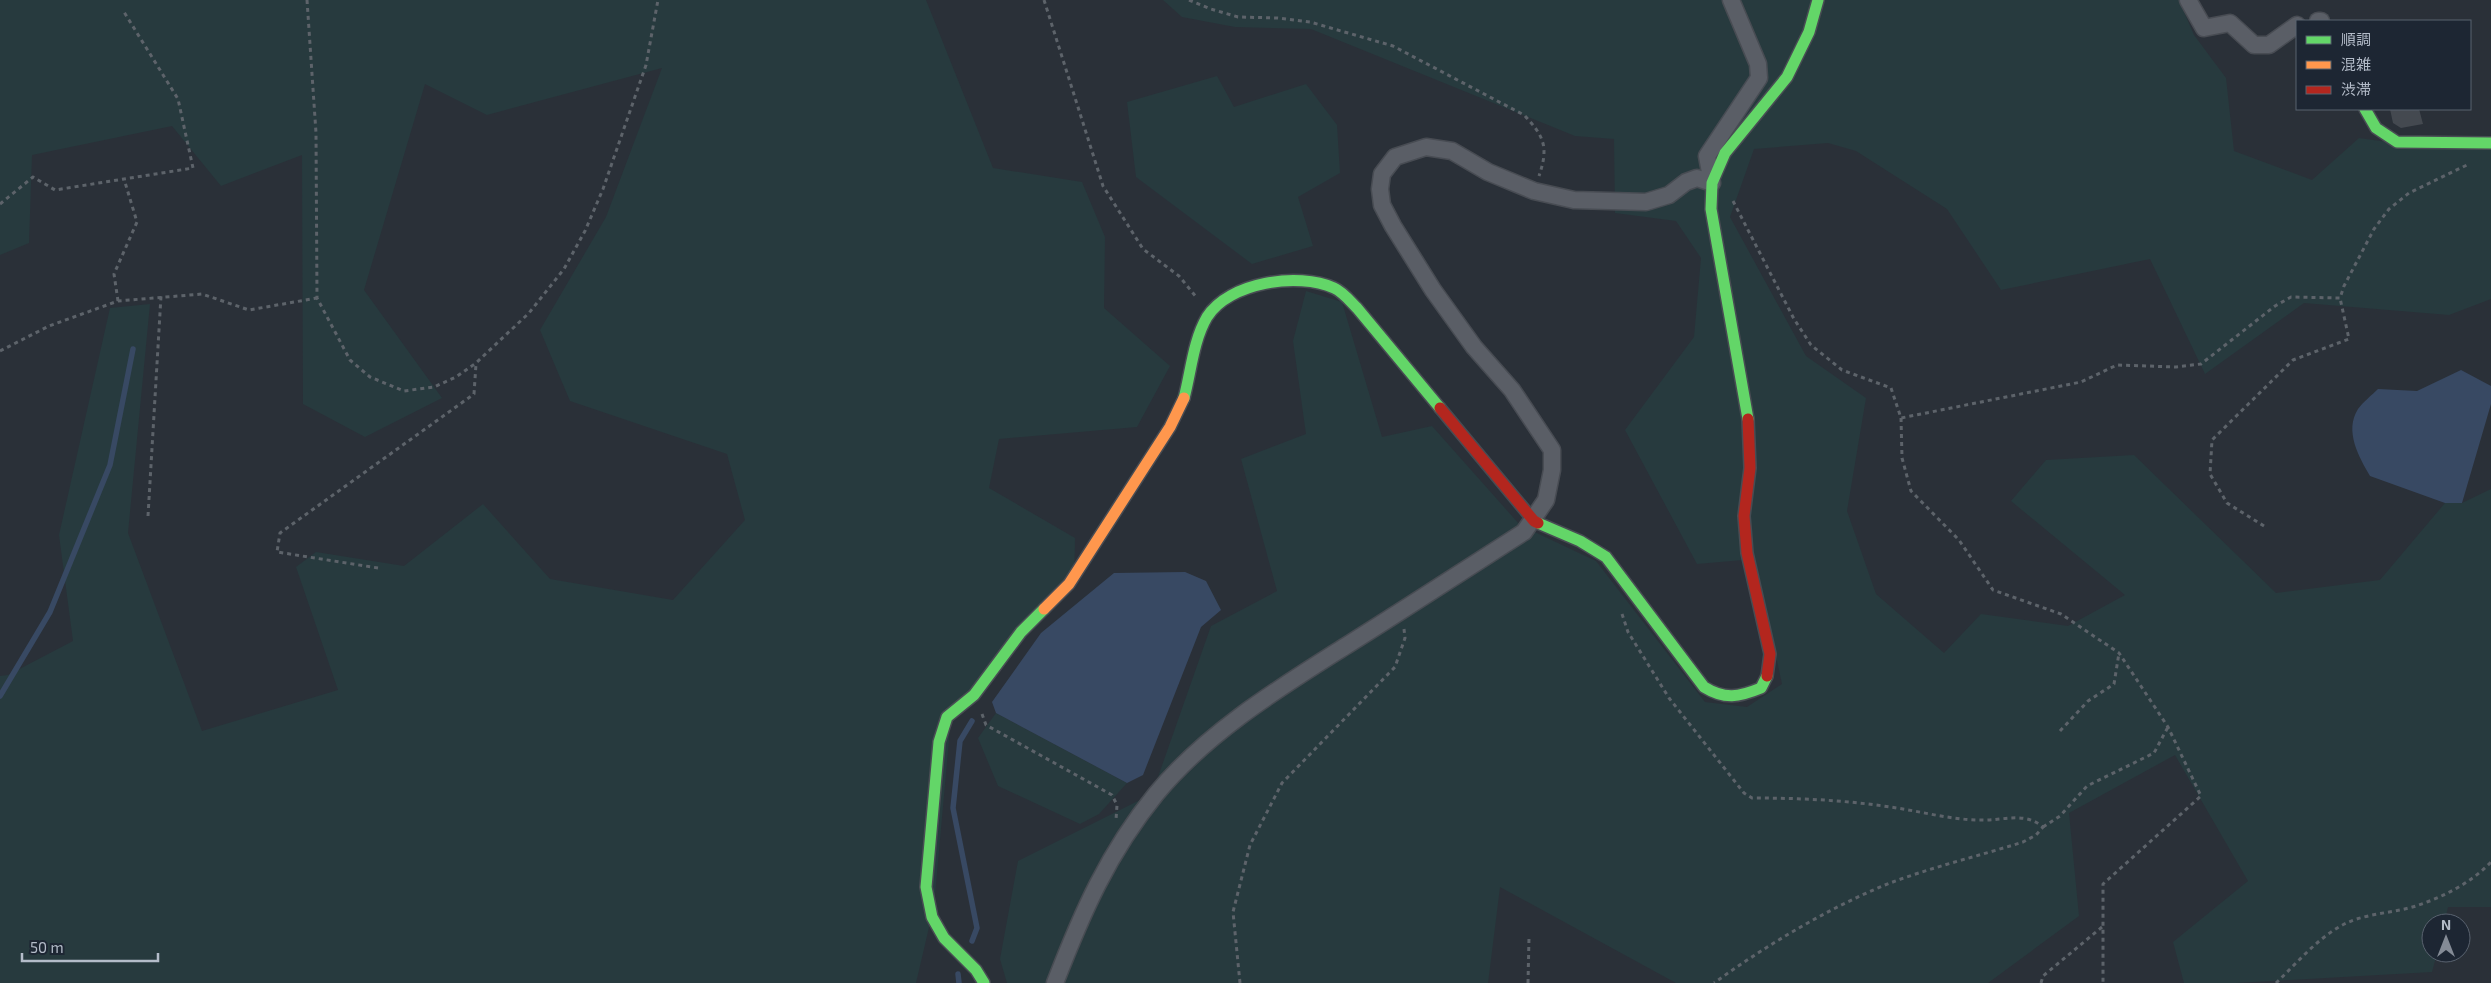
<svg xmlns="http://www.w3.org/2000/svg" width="2491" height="983" font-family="'Exo 2','Noto Sans JP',sans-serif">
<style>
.green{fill:#273a3e}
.water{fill:#384963}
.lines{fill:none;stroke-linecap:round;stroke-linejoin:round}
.stream{stroke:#384963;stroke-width:5.5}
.building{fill:#444950}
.street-casing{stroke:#484c53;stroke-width:19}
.fast-casing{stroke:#484c53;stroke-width:14}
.slow-casing{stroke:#484c53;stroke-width:14}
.jam-casing{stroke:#484c53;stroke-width:14}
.path{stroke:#5d636a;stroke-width:3;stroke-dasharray:4 4;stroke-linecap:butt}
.street{stroke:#5a5e66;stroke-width:16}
.fast{stroke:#63d668;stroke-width:11}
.slow{stroke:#ff974d;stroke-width:11}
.jam{stroke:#b3261e;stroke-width:11}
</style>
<rect width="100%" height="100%" fill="#2a3038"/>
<!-- green -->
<g class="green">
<path d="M0 0H926L993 168 1082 182 1105 237 1104 308 1170 366 1137 427 999 439 989 488 1075 538 1074 588 952 707 934 906 916 983H0V676L8 675 73 641 59 535 110 308 150 304 128 533 202 731 338 690 296 567 316 552 404 566 483 504 550 579 673 600 745 520 727 454 570 401 540 330 606 217 662 68 487 115 425 84 364 290 442 398 365 437 303 404 302 155 221 186 172 126 32 155 29 243 0 255Z"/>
<path d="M1163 0H2179L2194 35 2226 78 2234 151 2312 180 2359 138 2438 149H2491V299L2449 315 2304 303 2205 374 2150 259 2001 290 1947 209 1856 151 1828 143 1754 149 1730 217 1806 356 1866 398 1847 511 1876 594 1944 653 1981 614 2068 626 2125 595 2011 501 2046 460 2134 455 2276 593 2380 580 2445 503H2462L2491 489V907H2448L2444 923H2431V953H2437L2432 972 2236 983H2184L2173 942 2248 881 2175 755 2069 813 2079 916 1988 983H1676L1500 887 1488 983H1007L1000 959 1018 861 1152 794 1211 626 1277 591 1241 459 1306 434 1293 341 1306 291 1342 302 1382 437 1432 426 1520 525 1596 561 1705 702 1747 707 1782 684 1755 559 1697 564 1625 430 1694 337 1701 258 1676 221 1615 213 1614 139 1575 136 1311 29 1235 27 1182 17Z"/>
<path d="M1217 76 1234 107 1306 84 1337 125 1340 173 1298 197 1313 246 1252 264 1136 177 1127 102Z"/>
<path d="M996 713 1127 783 1099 814 1080 824 998 786 978 738Z"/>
</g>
<!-- water -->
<g class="water">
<path d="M2461 370 2491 386V404L2462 503H2445L2370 476C2359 457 2344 431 2358 409 2363 402 2372 395 2378 389L2417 391Z"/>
<path d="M1185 572 1206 581 1221 610 1201 627 1143 775 1127 783 996 713 992 702 1041 633 1114 573Z"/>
</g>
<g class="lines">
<!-- stream -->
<g class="stream">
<path d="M0 696 50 612 110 465 133 349"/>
<path d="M972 941 977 928 953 808 960 741 972 721"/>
<path d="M958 974 959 983"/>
</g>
</g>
<!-- building -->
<path class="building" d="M2390 109H2419L2423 124 2401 128 2393 123Z"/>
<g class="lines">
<!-- street casing -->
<g class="street-casing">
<g id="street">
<path d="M2188 0 2204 28 2230 23 2254 45H2269L2297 25"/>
<path d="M2318 21H2321"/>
<path d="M1055 983C1082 913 1108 853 1156 794 1208 731 1281 687 1349 644 1408 607 1466 569 1524 532L1546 500 1552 470V450L1512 390 1474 347 1433 290 1393 226 1382 205 1380 189 1382 174 1395 157 1426 147 1452 151 1488 172 1534 191 1574 200 1646 202 1669 195 1686 182 1697 178 1712 183 1707 156 1759 78 1758 64 1731 0"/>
</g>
</g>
<!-- fast casing -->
<g class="fast-casing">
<g id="fast">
<path d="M2365 109 2376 128 2397 142 2491 143"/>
<path d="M1184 398C1191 372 1193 341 1207 317 1229 282 1298 272 1334 288 1343 292 1350 301 1357 308L1440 408"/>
<path d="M1748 419 1711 209 1712 183 1725 153 1787 77 1809 32 1818 0"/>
<path d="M1538 523 1580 541 1606 557 1704 687C1725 700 1739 697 1761 688L1767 676"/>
<path d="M984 983 976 970 944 938 932 917 926 887 939 742 947 717 974 695 1021 632 1044 609"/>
</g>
</g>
<!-- slow casing -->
<g class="slow-casing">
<path id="slow" d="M1044 609 1069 584 1170 427 1184 398"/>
</g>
<!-- jam casing -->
<g class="jam-casing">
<g id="jam">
<path d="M1440 408 1534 521 1538 523"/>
<path d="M1748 419 1750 468 1744 516 1747 553 1770 654 1767 676"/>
</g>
</g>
<!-- path -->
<g class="path">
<path d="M307 0 316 133 317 298 350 360 370 377 404 391 434 387 456 377 476 363 529 313 564 269 585 231 603 189 646 65 658 0"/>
<path d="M1044 0 1103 186 1143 249 1179 276 1197 298"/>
<path d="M1189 0 1211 9 1238 17 1278 18 1310 22 1393 46 1524 115C1544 136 1549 147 1539 176"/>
<path d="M1733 201 1794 319 1811 345 1842 370 1891 388 1901 418 2081 382 2117 365 2176 367 2201 364 2275 306 2291 297 2340 298 2344 286 2374 229 2389 209 2409 193 2469 164"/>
<path d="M0 204 33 177 55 190 193 168 178 99 124 12"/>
<path d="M118 301 114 274 137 222 124 179"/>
<path d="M0 351 49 326 118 301 202 294 249 310 317 298"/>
<path d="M1901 418 1902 458 1911 491 1959 540 1993 590 2061 614 2119 653 2168 727 2201 796 2103 884V983"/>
<path d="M148 516 161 296"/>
<path d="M2264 526 2227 503 2210 474 2212 440 2293 360 2349 339 2340 298"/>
<path d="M378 568 277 552 280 533 474 394 476 364"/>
<path d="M1622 614 1628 632 1669 698 1744 793 1752 798C1798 798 1844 800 1890 807 1920 811 1950 820 1981 820 2003 821 2024 811 2043 827L2036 835 2023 842C1979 856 1928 868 1885 885 1825 910 1767 945 1714 983"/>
<path d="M982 714 986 725 1112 795 1117 805 1116 820"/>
<path d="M2060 731 2088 701 2114 684 2119 653"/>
<path d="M2043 827 2060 816 2087 786 2154 753 2168 727"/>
<path d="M1240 983 1233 912 1250 845 1282 783 1395 667 1405 638 1404 629"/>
<path d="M1528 983 1529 938"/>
<path d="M2041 983 2043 976 2102 927"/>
<path d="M2276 983C2296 964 2315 941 2339 927 2362 913 2390 914 2416 906 2443 897 2471 883 2491 862"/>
</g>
<!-- street -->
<use href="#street" class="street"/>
<!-- fast -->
<use href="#fast" class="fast"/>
<!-- slow -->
<use href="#slow" class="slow"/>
<!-- jam -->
<use href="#jam" class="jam"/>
</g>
<!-- legend -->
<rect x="2296" y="20" width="175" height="90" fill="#1d2633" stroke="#59626f"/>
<rect x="2306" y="36" width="25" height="8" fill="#63d668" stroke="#59626f"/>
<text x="2341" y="45" font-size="15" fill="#b4bcc9">順調</text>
<rect x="2306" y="61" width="25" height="8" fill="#ff974d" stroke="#59626f"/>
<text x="2341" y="70" font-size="15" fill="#b4bcc9">混雑</text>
<rect x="2306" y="86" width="25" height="8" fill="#b3261e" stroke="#59626f"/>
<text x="2341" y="95" font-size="15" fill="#b4bcc9">渋滞</text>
<!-- north arrow -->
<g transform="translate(2446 938)"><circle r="24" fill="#1d2633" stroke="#59626f"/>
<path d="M0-4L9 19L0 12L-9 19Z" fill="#848b96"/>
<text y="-8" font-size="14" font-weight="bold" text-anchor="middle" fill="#b4bcc9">N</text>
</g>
<!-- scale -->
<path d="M22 953v8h136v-8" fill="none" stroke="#b4bcc9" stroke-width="2.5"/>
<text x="30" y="953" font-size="15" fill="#b4bcc9" stroke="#1d2633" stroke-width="4" paint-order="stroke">50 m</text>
</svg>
